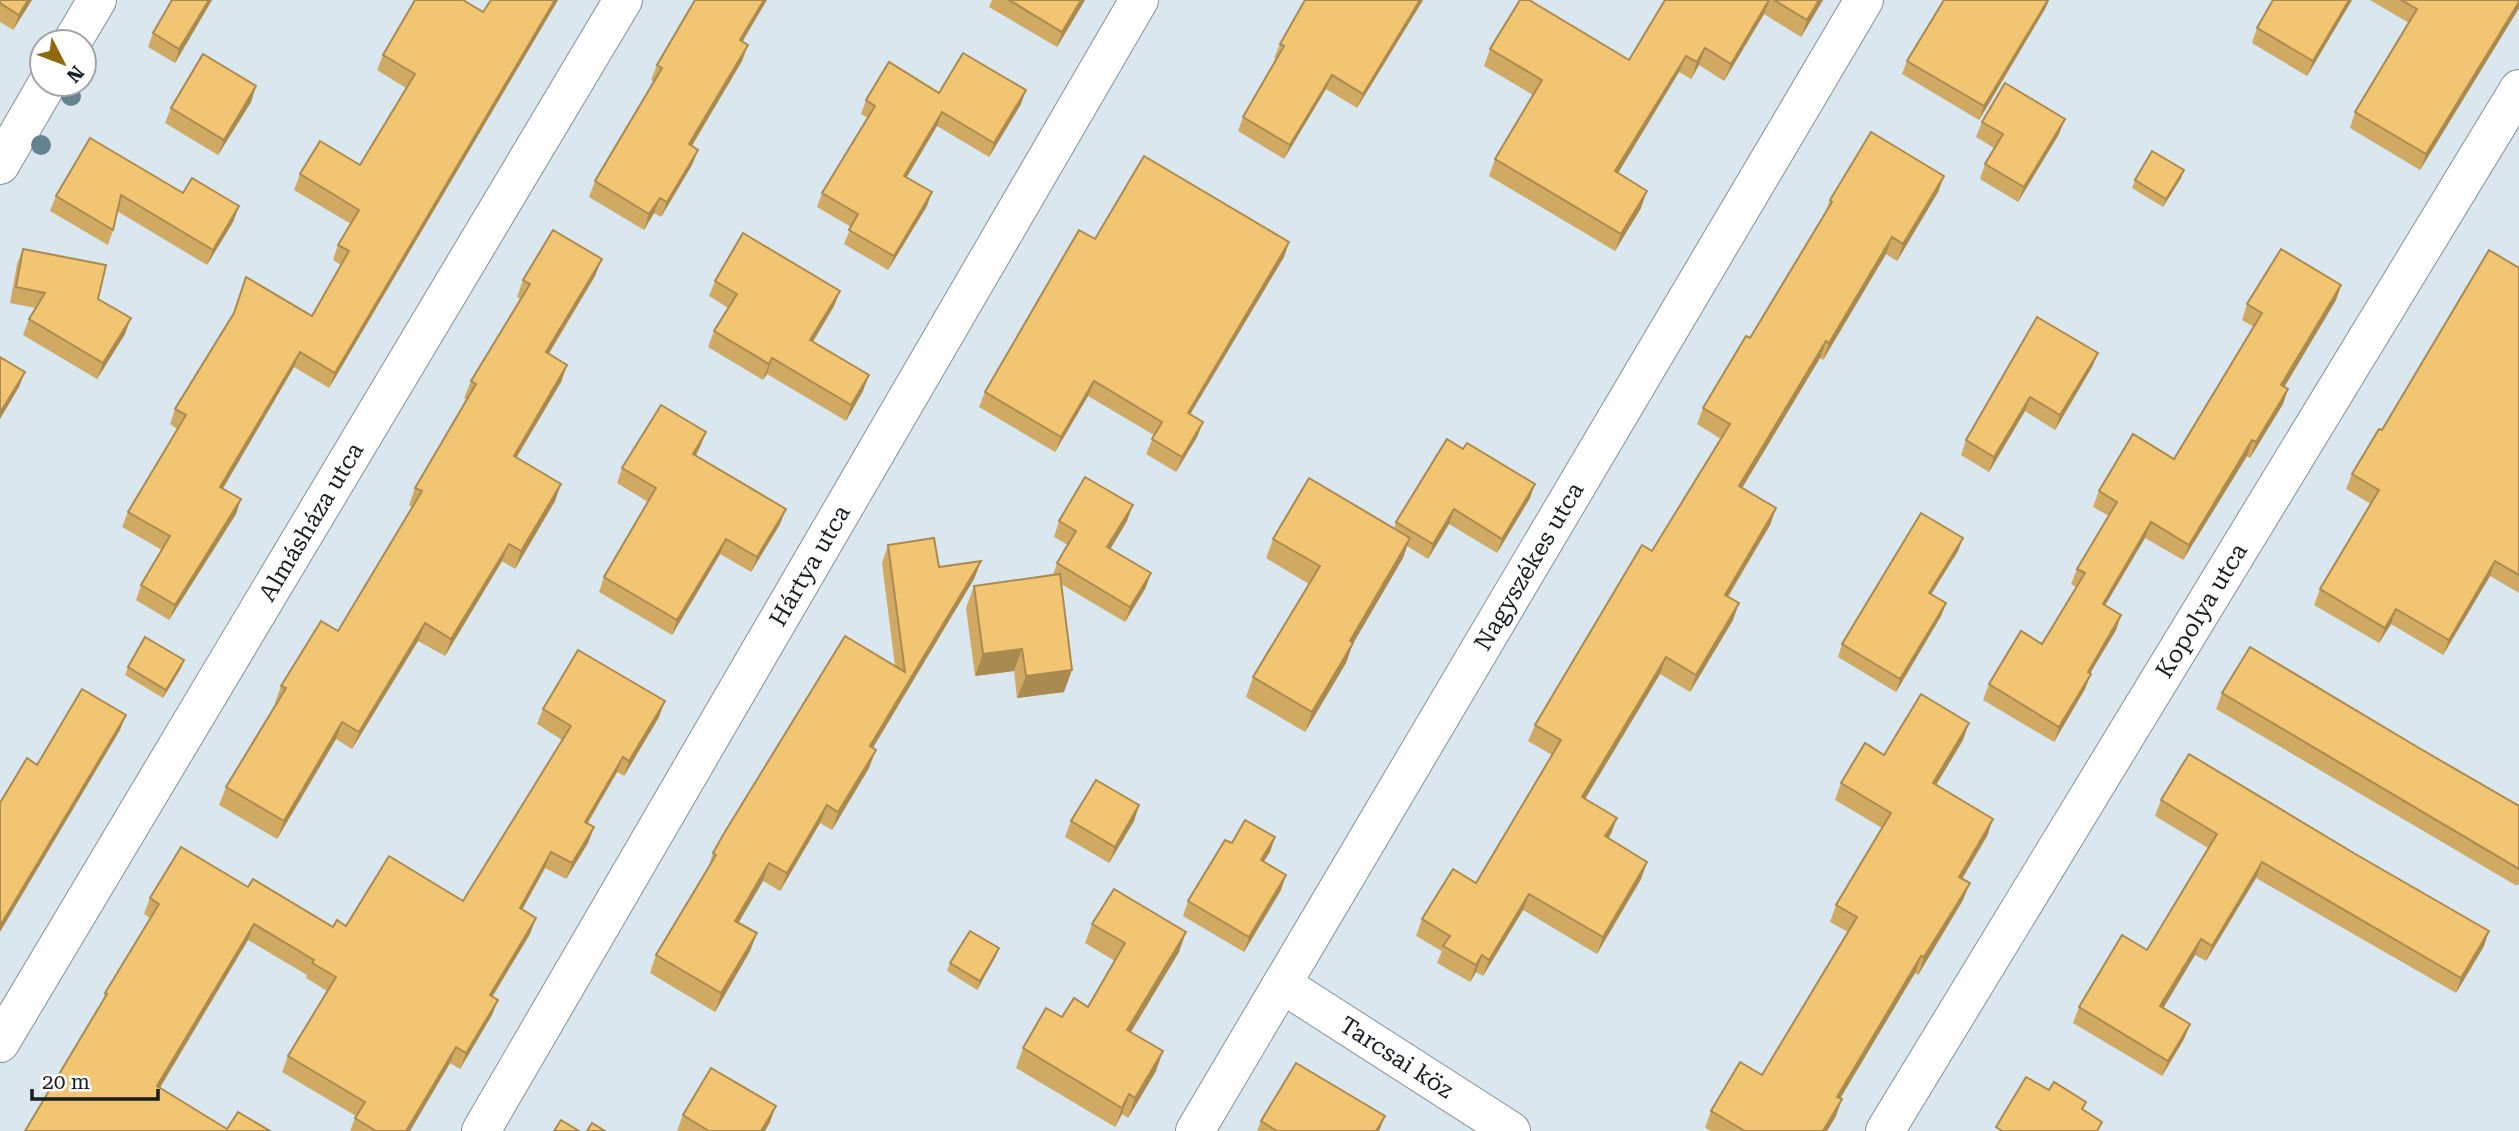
<svg xmlns="http://www.w3.org/2000/svg" width="2519" height="1131" font-family="'Roboto Serif',serif">
<style>
.lines{fill:none;stroke-linecap:round;stroke-linejoin:round}
.street-casing{stroke:#859097;stroke-width:40}
.street{stroke:#fff;stroke-width:38}
.tree{fill:#648290}
.wall{fill:#d0a962}
.shaded-wall{fill:#a98a50}
.building{fill:#f2c572;stroke:#a98a50;stroke-width:2}
.labels{text-anchor:middle;dominant-baseline:central;stroke-width:6;stroke-linejoin:round;paint-order:stroke}
.street-label{font-size:24px;fill:#181d1f;stroke:#fff}
</style>
<rect width="100%" height="100%" fill="#dbe7ef"/>
<g class="lines">
<!-- street casing -->
<g class="street-casing">
<g id="street">
<path d="M72 42 97 0"/>
<path d="M0 165 47 84"/>
<path id="s1" d="M1282 984 1511 1131"/>
<path id="s2" d="M0 1043 623 0"/>
<path id="s3" d="M481 1131 1139 0"/>
<path id="s4" d="M1195 1131 1864 0"/>
<path id="s5" d="M1885 1131 2519 89"/>
</g>
</g>
<!-- street -->
<use href="#street" class="street"/>
</g>
<!-- trees -->
<g class="tree">
<circle cx="71" cy="96" r="10"/>
<circle cx="41" cy="145" r="10"/>
</g>
<!-- wall -->
<g class="wall">
<path d="M0 0H32L13 30 0 22Z"/>
<path d="M212 0 175 63 148 47 153 33Z"/>
<path d="M491 0H558L329 388 294 367 223 488 236 514 169 620 136 600 141 585 162 550 122 527 128 512 177 429 170 424 175 409 312 316 341 265 333 260 338 245 351 224 294 190 300 174 360 165 406 88 377 70 383 55 483 12Z"/>
<path d="M992 0H1085L1057 47 989 7Z"/>
<path d="M1423 0 1357 108 1326 89 1284 159 1238 131 1243 117 1277 59 1274 58 1280 44Z"/>
<path d="M1665 0H1823L1801 37 1764 14 1724 81 1699 65 1691 79 1679 72 1618 173 1641 208 1615 251 1489 176 1495 159 1533 95 1484 66 1490 49 1629 60Z"/>
<path d="M1944 0H2049L2045 9 1979 120 1902 74 1907 61Z"/>
<path d="M2352 0 2307 76 2252 43 2257 28Z"/>
<path d="M2370 0H2519V8L2420 170 2350 128 2355 112 2409 23Z"/>
<path d="M742 42V61L692 146 698 150 692 165 661 217 654 213 644 230 589 197 595 181 654 82 651 80 657 65Z"/>
<path d="M256 86 251 102 218 155 165 123 171 108Z"/>
<path d="M939 93 1021 104 989 157 937 126 907 177 927 206 888 270 844 244 851 227 817 207 822 193 868 118 861 114 866 100Z"/>
<path d="M1982 122 2059 134 2018 202 1980 179 1985 164 1994 148 1976 137Z"/>
<path d="M1944 176 1938 192 1897 261 1886 254 1823 360 1820 358 1742 488 1776 508 1770 525 1728 597 1733 620 1690 692 1660 674 1585 799 1617 818 1608 838 1647 862 1641 879 1597 954 1523 910 1483 976 1476 972 1470 982 1437 963 1442 951 1416 936 1422 919 1476 883 1552 755 1528 741 1535 725 1652 551 1721 439 1697 424 1703 408 1750 338 1825 213 1830 200Z"/>
<path d="M2181 178 2163 207 2132 188 2135 180Z"/>
<path d="M183 193 239 206 233 222 207 265 117 211 113 230 108 245 50 211 56 196Z"/>
<path d="M1095 239 1289 242 1284 257 1190 414 1203 422 1197 437 1176 472 1146 454 1154 435 1088 396 1055 452 979 407 985 392Z"/>
<path d="M23 249 98 299 125 334 97 379 23 335 29 319 36 308 10 303 17 264Z"/>
<path d="M2519 268V593L2490 576 2443 655 2391 624 2379 643 2314 605 2320 589 2371 504 2346 489 2352 474 2382 430Z"/>
<path d="M595 276 549 354 567 365 561 382 517 457 555 501 515 569 502 561 445 656 418 641 352 749 336 739 277 839 219 805 226 787 276 704 275 703 281 686 338 631 412 507 409 505 415 488 467 400 464 398 471 381 520 299 517 297 523 280Z"/>
<path d="M715 281 840 291 834 306 813 342 863 391 846 421 767 374 763 380 708 347 714 331 728 308 709 296Z"/>
<path d="M2341 285 2336 300 2284 387 2283 404 2250 458 2247 456 2183 560 2145 538 2105 605 2121 615 2116 630 2090 673 2085 689 2054 742 1983 700 1989 684 2042 644 2076 587 2071 584 2077 569 2109 516 2093 507 2099 491 2174 459 2254 327 2242 320 2247 304Z"/>
<path d="M2098 353 2092 367 2055 430 2025 411 1989 472 1961 455 1966 440Z"/>
<path d="M706 432 700 447 696 456 780 524 751 572 720 554 672 635 599 592 604 577 648 502 617 483 622 468Z"/>
<path d="M1463 449 1530 498 1497 553 1449 524 1428 559 1407 546 1403 558 1353 643 1346 663 1305 732 1246 697 1253 677 1309 584 1266 558 1273 539 1394 528 1396 522Z"/>
<path d="M1059 521H1127L1110 549 1151 573 1145 589 1125 622 1061 584 1064 692 1017 698 1014 671 975 676 966 608 974 586 1053 575 1057 563 1068 545 1054 537Z"/>
<path d="M1963 538 1958 551 1931 594 1946 603 1941 616 1896 692 1838 657 1842 644Z"/>
<path d="M888 545 939 567 981 561 974 579 873 748 869 768 832 830 820 823 780 891 763 881 738 923 757 933 750 951 715 1012 650 973 656 955 707 871 713 853 895 666 882 563Z"/>
<path d="M184 660 181 668 163 698 125 675 128 667Z"/>
<path d="M2222 693 2419 748 2519 806V883L2517 886 2216 709Z"/>
<path d="M543 709 659 717 624 776 617 772 588 823 594 827 588 843 566 879 545 868 522 910 530 934 493 996 492 1015 460 1069 450 1063 410 1131H350L356 1116 282 1072 288 1056 327 991 306 978 307 975 248 940 160 1088 227 1129 270 1131H25L102 1003 105 993 150 918 144 914 150 898 248 887 333 927 346 926 463 901 562 740 537 724Z"/>
<path d="M1963 740 1936 785 1993 819 1987 836 1962 879 1963 900 1918 975 1915 973 1840 1098 1836 1116 1827 1131H1711L1705 1128 1711 1111 1762 1075 1848 932 1830 922 1836 905 1882 828 1835 800 1841 783Z"/>
<path d="M2161 800 2484 946 2456 993 2256 878 2206 961 2195 955 2163 1008 2190 1024 2184 1039 2162 1076 2073 1023 2079 1007 2147 950 2208 848 2155 816Z"/>
<path d="M1139 805 1134 821 1109 863 1065 837 1071 821Z"/>
<path d="M1275 837 1270 852 1263 862 1281 890 1244 952 1183 916 1188 901 1232 843Z"/>
<path d="M1092 924 1179 952 1131 1032 1156 1071 1128 1118 1122 1114 1115 1127 1016 1068 1023 1048 1062 1017 1088 1007 1115 961 1085 943Z"/>
<path d="M996 956 977 990 947 971 950 963Z"/>
<path d="M683 1115 770 1122 765 1131H677Z"/>
<path d="M1385 1116 1379 1131H1257L1261 1121Z"/>
</g>
<!-- shaded-wall -->
<g class="shaded-wall">
<path d="M28 0H32L13 30 19 15Z"/>
<path d="M209 0H212L175 63 179 49Z"/>
<path d="M555 0H558L329 388 335 373Z"/>
<path d="M764 0H767L734 56 740 40Z"/>
<path d="M1081 0H1085L1057 47 1062 32Z"/>
<path d="M1420 0H1423L1357 108 1363 94Z"/>
<path d="M1769 0 1764 14 1724 81 1731 64Z"/>
<path d="M1819 0H1823L1801 37 1807 20Z"/>
<path d="M2048 0H2049L2045 9 1979 120 1984 106Z"/>
<path d="M2349 0H2352L2307 76 2313 61Z"/>
<path d="M2519 2V8L2420 170 2426 154Z"/>
<path d="M748 45 742 61 683 160 689 144Z"/>
<path d="M1705 48 1699 65 1691 79 1697 62Z"/>
<path d="M1686 56 1679 72 1609 188 1615 171Z"/>
<path d="M1332 75 1326 89 1284 159 1290 145Z"/>
<path d="M256 86 251 102 218 155 224 140Z"/>
<path d="M1026 90 1021 104 989 157 994 143Z"/>
<path d="M942 112 937 126 899 190 904 176Z"/>
<path d="M2065 119 2059 134 2018 202 2024 187Z"/>
<path d="M698 150 692 165 661 217 667 202Z"/>
<path d="M2184 170 2181 178 2163 207 2166 199Z"/>
<path d="M1944 176 1938 192 1897 261 1903 244Z"/>
<path d="M1647 191 1641 208 1615 251 1621 234Z"/>
<path d="M932 192 927 206 888 270 894 256Z"/>
<path d="M660 198 654 213 644 230 649 214Z"/>
<path d="M239 206 233 222 207 265 213 250Z"/>
<path d="M1892 237 1886 254 1823 360 1829 343Z"/>
<path d="M1289 242 1284 257 1182 428 1188 413Z"/>
<path d="M602 259 595 276 539 369 546 352Z"/>
<path d="M2341 285 2336 300 2276 401 2281 385Z"/>
<path d="M840 291 834 306 804 356 810 340Z"/>
<path d="M131 318 125 334 97 379 103 363Z"/>
<path d="M1826 341 1820 358 1733 503 1739 486Z"/>
<path d="M300 352 294 367 215 502 220 487Z"/>
<path d="M2098 353 2092 367 2055 430 2060 415Z"/>
<path d="M772 358 767 374 763 380 769 364Z"/>
<path d="M567 365 561 382 507 473 514 456Z"/>
<path d="M25 372 19 387 0 419V413Z"/>
<path d="M869 375 863 391 846 421 851 405Z"/>
<path d="M1094 381 1088 396 1055 452 1061 437Z"/>
<path d="M2288 389 2283 404 2250 458 2256 442Z"/>
<path d="M2030 397 2025 411 1989 472 1994 457Z"/>
<path d="M1203 422 1197 437 1176 472 1182 457Z"/>
<path d="M706 432 700 447 687 469 693 454Z"/>
<path d="M2252 440 2247 456 2183 560 2189 545Z"/>
<path d="M561 484 555 501 515 569 521 551Z"/>
<path d="M1535 484 1530 498 1497 553 1502 539Z"/>
<path d="M241 499 236 514 169 620 175 605Z"/>
<path d="M1133 505 1127 521 1102 563 1107 547Z"/>
<path d="M1776 508 1770 525 1719 611 1725 595Z"/>
<path d="M786 509 780 524 751 572 757 557Z"/>
<path d="M1454 509 1449 524 1428 559 1433 544Z"/>
<path d="M2151 522 2145 538 2097 619 2103 604Z"/>
<path d="M1410 538 1403 558 1343 661 1350 641Z"/>
<path d="M1963 538 1958 551 1924 606 1929 593Z"/>
<path d="M726 539 720 554 672 635 677 620Z"/>
<path d="M509 544 502 561 445 656 451 639Z"/>
<path d="M981 561 974 579 863 764 870 746Z"/>
<path d="M2495 561 2490 576 2443 655 2449 640Z"/>
<path d="M1151 573 1145 589 1125 622 1130 607Z"/>
<path d="M1739 603 1733 620 1690 692 1696 675Z"/>
<path d="M1946 603 1941 616 1896 692 1900 679Z"/>
<path d="M2396 609 2391 624 2379 643 2385 628Z"/>
<path d="M2121 615 2116 630 2082 687 2088 672Z"/>
<path d="M425 623 418 641 352 749 359 732Z"/>
<path d="M1353 643 1346 663 1305 732 1312 712Z"/>
<path d="M1022 649 1014 671 975 676 983 654Z"/>
<path d="M1666 657 1660 674 1576 814 1582 797Z"/>
<path d="M184 660 181 668 163 698 166 690Z"/>
<path d="M1072 670 1064 692 1017 698 1026 676Z"/>
<path d="M2091 674 2085 689 2054 742 2059 727Z"/>
<path d="M665 701 659 717 624 776 629 761Z"/>
<path d="M126 715 120 730 0 932V926Z"/>
<path d="M342 722 336 739 277 839 284 821Z"/>
<path d="M1969 723 1963 740 1927 800 1933 783Z"/>
<path d="M876 750 869 768 832 830 838 812Z"/>
<path d="M623 757 617 772 579 837 585 822Z"/>
<path d="M827 805 820 823 780 891 787 873Z"/>
<path d="M1139 805 1134 821 1109 863 1115 847Z"/>
<path d="M1617 818 1611 834 1599 853 1605 836Z"/>
<path d="M1993 819 1987 836 1953 894 1959 877Z"/>
<path d="M594 827 588 843 566 879 572 863Z"/>
<path d="M1275 837 1270 852 1255 875 1261 860Z"/>
<path d="M551 852 545 868 514 924 520 908Z"/>
<path d="M1647 862 1641 879 1597 954 1603 937Z"/>
<path d="M2262 862 2256 878 2206 961 2212 946Z"/>
<path d="M769 863 763 881 729 939 735 921Z"/>
<path d="M1286 875 1281 890 1244 952 1249 937Z"/>
<path d="M1970 883 1963 900 1918 975 1924 957Z"/>
<path d="M1529 894 1523 910 1483 976 1489 960Z"/>
<path d="M536 918 530 934 484 1010 490 995Z"/>
<path d="M254 924 248 940 151 1102 157 1086Z"/>
<path d="M2489 931 2484 946 2456 993 2461 978Z"/>
<path d="M1186 932 1179 952 1120 1050 1127 1030Z"/>
<path d="M757 933 750 951 715 1012 721 993Z"/>
<path d="M2201 939 2195 955 2155 1022 2160 1006Z"/>
<path d="M999 948 996 956 977 990 980 981Z"/>
<path d="M1482 955 1476 972 1470 982 1476 965Z"/>
<path d="M1921 956 1915 973 1831 1114 1837 1097Z"/>
<path d="M498 1000 492 1015 460 1069 466 1053Z"/>
<path d="M2190 1024 2184 1039 2162 1076 2168 1061Z"/>
<path d="M456 1047 450 1063 410 1131H406Z"/>
<path d="M1163 1051 1156 1071 1128 1118 1135 1098Z"/>
<path d="M1129 1094 1122 1114 1115 1127 1122 1108Z"/>
<path d="M1842 1099 1836 1116 1827 1131H1823Z"/>
<path d="M776 1106 770 1122 765 1131H761Z"/>
<path d="M1385 1116 1379 1131H1376Z"/>
</g>
<!-- building -->
<g class="building">
<path d="M0 0H28L19 15 0 3Z"/>
<path d="M172 0H209L179 49 153 33Z"/>
<path d="M415 0H463L483 12 491 0H555L335 373 300 352 220 487 241 499 175 605 141 585 170 536 128 512 186 415 175 409 234 313 246 277 312 316 349 251 338 245 359 210 300 174 320 141 360 165 415 74 383 55Z"/>
<path d="M695 0H764L740 40 748 45 689 144 698 150 667 202 660 198 649 214 595 181 662 68 657 65Z"/>
<path d="M1009 0H1081L1062 32Z"/>
<path d="M1305 0H1420L1363 94 1332 75 1290 145 1243 117 1284 46 1280 44Z"/>
<path d="M1520 0H1529L1629 60 1665 0H1769L1731 64 1705 48 1697 62 1686 56 1615 171 1647 191 1621 234 1495 159 1542 80 1490 49Z"/>
<path d="M1774 0H1819L1807 20Z"/>
<path d="M1944 0H2048L1984 106 1907 61Z"/>
<path d="M2273 0H2349L2313 61 2257 28Z"/>
<path d="M2401 0H2519V2L2426 154 2355 112 2417 9Z"/>
<path d="M963 53 1026 90 994 143 942 112 904 176 932 192 894 256 849 230 858 214 822 193 875 106 866 100 889 62 939 93Z"/>
<path d="M203 54 256 86 224 140 171 108Z"/>
<path d="M2005 83 2065 119 2024 187 1985 164 2003 134 1982 122Z"/>
<path d="M1871 132 1944 176 1903 244 1892 237 1829 343 1826 341 1739 486 1776 508 1725 595 1739 603 1696 675 1666 657 1582 797 1617 818 1605 836 1647 862 1603 937 1529 894 1489 960 1482 955 1476 965 1443 946 1450 936 1422 919 1453 869 1476 883 1561 740 1535 725 1642 545 1652 551 1730 424 1703 408 1746 336 1750 338 1832 202 1830 200Z"/>
<path d="M90 138 183 193 192 178 239 206 213 250 121 195 113 230 56 196Z"/>
<path d="M2152 151 2184 170 2166 199 2135 180Z"/>
<path d="M1144 156 1289 242 1188 413 1203 422 1182 457 1152 439 1162 422 1094 381 1061 437 985 392 1079 230 1095 239Z"/>
<path d="M553 230 602 259 546 352 567 365 514 456 561 484 521 551 509 544 451 639 425 623 359 732 342 722 284 821 226 787 286 688 281 686 321 621 338 631 422 491 415 488 476 384 471 381 530 284 523 280Z"/>
<path d="M743 233 840 291 810 340 869 375 851 405 772 358 769 364 714 331 737 294 715 281Z"/>
<path d="M23 249 106 265 98 299 131 318 103 363 29 319 45 293 16 287Z"/>
<path d="M2281 249 2341 285 2281 385 2288 389 2256 442 2252 440 2189 545 2151 522 2103 604 2121 615 2088 672 2091 674 2059 727 1989 684 2021 631 2042 644 2085 573 2077 569 2117 502 2099 491 2133 434 2174 459 2262 313 2247 304Z"/>
<path d="M2489 250 2519 268V575L2495 561 2449 640 2396 609 2385 628 2320 589 2379 490 2352 474 2379 429 2382 430Z"/>
<path d="M2037 317 2098 353 2060 415 2030 397 1994 457 1966 440Z"/>
<path d="M0 357 25 372 0 413Z"/>
<path d="M661 405 706 432 693 454 786 509 757 557 726 539 677 620 604 577 656 488 622 468Z"/>
<path d="M1447 439 1463 449 1467 443 1535 484 1502 539 1454 509 1433 544 1396 522Z"/>
<path d="M1085 477 1133 505 1107 547 1151 573 1130 607 1057 563 1076 531 1059 521Z"/>
<path d="M1309 478 1410 538 1350 641 1353 643 1312 712 1253 677 1320 566 1273 539Z"/>
<path d="M1921 513 1963 538 1929 593 1946 603 1900 679 1842 644Z"/>
<path d="M934 538 939 567 981 561 870 746 876 750 838 812 827 805 787 873 769 863 735 921 757 933 721 993 656 955 716 855 713 853 723 835 845 636 905 672 888 545Z"/>
<path d="M1060 574 1072 670 1026 676 1022 649 983 654 974 586Z"/>
<path d="M145 637 184 660 166 690 128 667Z"/>
<path d="M2250 647 2419 748 2519 806V869L2222 693Z"/>
<path d="M578 650 665 701 629 761 623 757 585 822 594 827 572 863 551 852 520 908 536 918 490 995 498 1000 466 1053 456 1047 406 1131H376L355 1118 365 1102 288 1056 336 977 312 963 314 960 254 924 157 1086 227 1129 238 1112 270 1131H25L107 994 105 993 159 904 150 898 181 847 248 887 253 879 333 927 337 920 346 926 389 856 463 901 571 726 543 709Z"/>
<path d="M82 689 126 715 0 926V803L27 758 37 765Z"/>
<path d="M1921 694 1969 723 1933 783 1993 819 1959 877 1970 883 1924 957 1921 956 1837 1097 1842 1099 1823 1131H1745L1711 1111 1740 1062 1762 1075 1857 917 1836 905 1891 813 1841 783 1865 743 1884 755Z"/>
<path d="M2189 754 2357 855 2489 931 2461 978 2262 862 2212 946 2201 939 2160 1006 2190 1024 2168 1061 2079 1007 2122 935 2147 950 2217 834 2161 800Z"/>
<path d="M1096 780 1139 805 1115 847 1071 821Z"/>
<path d="M1245 820 1275 837 1261 860 1286 875 1249 937 1188 901 1225 840 1232 843Z"/>
<path d="M1114 889 1186 932 1127 1030 1163 1051 1135 1098 1129 1094 1122 1108 1023 1048 1046 1008 1062 1017 1074 998 1088 1007 1125 943 1092 924Z"/>
<path d="M970 931 999 948 980 981 950 963Z"/>
<path d="M1296 1063 1385 1116 1376 1131H1277L1261 1121Z"/>
<path d="M711 1068 776 1106 761 1131H709L683 1115Z"/>
<path d="M2026 1077 2049 1090 2054 1082 2086 1102 2082 1109 2102 1122 2097 1131H2002L1996 1127Z"/>
<path d="M561 1120 579 1131H554Z"/>
<path d="M592 1123 605 1131H587Z"/>
</g>
<g class="labels">
<!-- street labels -->
<g class="street-label">
<text stroke="none"><textPath href="#s2" startOffset="607">Almásháza utca</textPath></text>
<text stroke="none"><textPath href="#s4" startOffset="656">Nagyszékes utca</textPath></text>
<text stroke="none"><textPath href="#s3" startOffset="654">Hártya utca</textPath></text>
<text stroke="none"><textPath href="#s5" startOffset="609">Kopolya utca</textPath></text>
<text stroke="none"><textPath href="#s1" startOffset="136">Tarcsai köz</textPath></text>
</g>
</g>
<!-- north arrow -->
<g transform="translate(63 63) rotate(132)"><circle r="33" fill="#ffffff" stroke="#a3a5a5" stroke-width="2"/>
<path d="M0-5L12 26L0 18L-12 26Z" fill="#90690f"/>
<text y="-10" font-size="19" font-weight="bold" text-anchor="middle" fill="#181d1f">N</text>
</g>
<!-- scale -->
<path d="M32 1089v10h126v-10" fill="none" stroke="#181d1f" stroke-width="3.5"/>
<text x="42" y="1089" font-size="21" fill="#181d1f" stroke="#ffffff" stroke-width="5" paint-order="stroke">20 m</text>
</svg>
